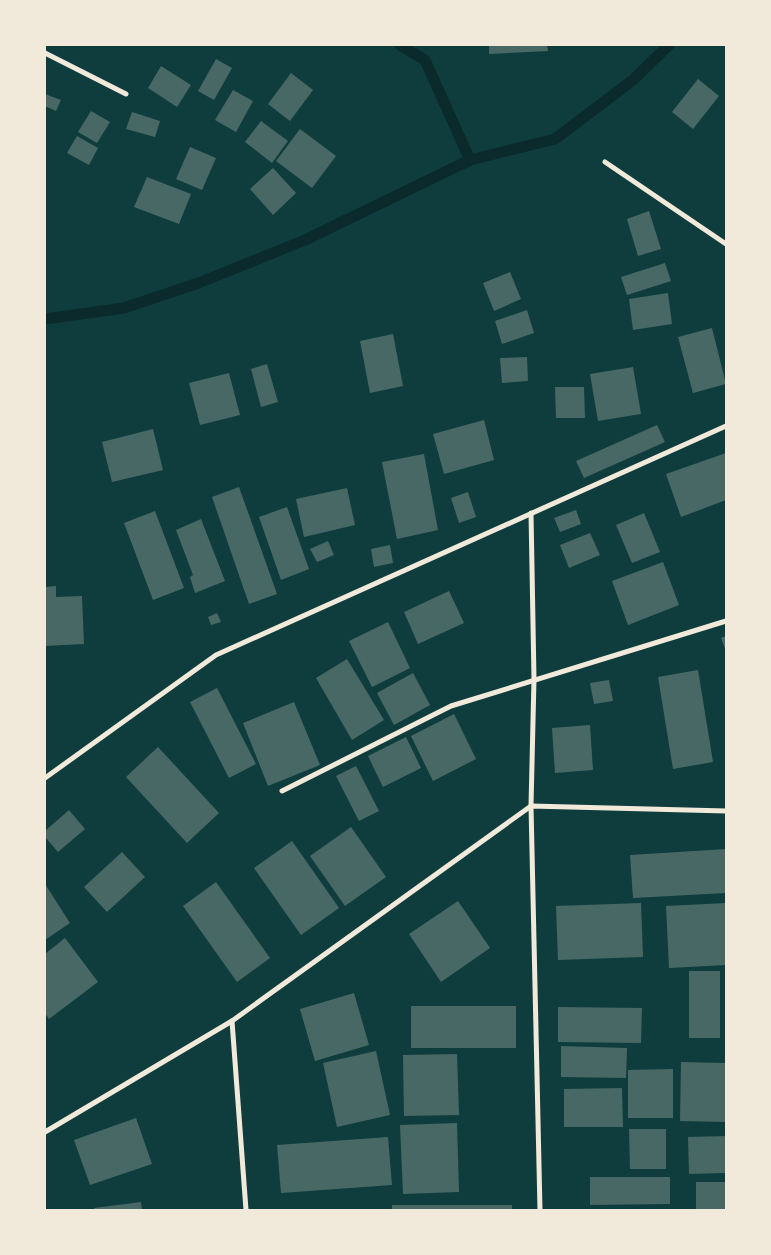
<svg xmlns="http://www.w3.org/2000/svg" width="771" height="1255" font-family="'Sofia Sans Condensed',sans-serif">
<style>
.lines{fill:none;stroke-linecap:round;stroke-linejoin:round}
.stream{stroke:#0a2a2b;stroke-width:11}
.building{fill:#486865}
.minor{stroke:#f1e9da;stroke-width:5}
</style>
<rect width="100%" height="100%" fill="#0f3d3e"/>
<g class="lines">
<!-- stream -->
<g class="stream">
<path d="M400 45 425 60 470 160"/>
<path d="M45 319 124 308 201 282 305 240 470 160 555 139 633 80 669 45"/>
</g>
</g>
<!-- building -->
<g class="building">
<path d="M489 45H547L548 51 489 54Z"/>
<path d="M216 59 232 68 214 100 198 91Z"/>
<path d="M161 66 191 85 177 107 148 88Z"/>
<path d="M291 73 313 90 290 121 268 104Z"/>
<path d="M698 79 719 96 693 129 672 112Z"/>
<path d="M233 90 253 101 236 132 215 120Z"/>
<path d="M45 94 61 100 56 111 45 106Z"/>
<path d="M91 111 110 122 97 143 78 132Z"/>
<path d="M132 112 160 121 155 137 126 129Z"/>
<path d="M261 121 288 141 272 163 245 142Z"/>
<path d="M300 129 336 156 312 188 276 161Z"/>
<path d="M77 136 98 148 89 165 67 153Z"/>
<path d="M190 147 216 158 202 190 176 179Z"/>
<path d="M273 168 296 193 273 215 250 189Z"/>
<path d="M147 177 191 194 179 224 134 207Z"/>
<path d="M649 211 661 249 638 256 627 219Z"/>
<path d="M665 263 671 281 627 295 621 277Z"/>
<path d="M510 272 521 299 494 311 483 283Z"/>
<path d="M668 293 672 324 633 330 629 299Z"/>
<path d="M527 310 534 333 502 344 495 321Z"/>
<path d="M712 328 726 384 693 393 678 337Z"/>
<path d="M393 334 403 386 370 393 360 341Z"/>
<path d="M527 357 528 381 502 383 500 358Z"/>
<path d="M267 364 278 402 261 407 251 369Z"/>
<path d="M633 367 641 414 598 421 590 374Z"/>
<path d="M229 373 240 415 200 425 189 383Z"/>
<path d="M555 387H584L585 418H556Z"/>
<path d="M484 420 494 460 444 474 433 434Z"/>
<path d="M657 425 665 442 584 478 576 461Z"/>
<path d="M153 429 163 470 112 482 102 442Z"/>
<path d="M726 453V500L681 517 666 474Z"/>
<path d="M424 454 438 530 397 539 382 462Z"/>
<path d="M239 487 277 594 249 604 212 497Z"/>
<path d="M347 488 355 525 304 537 296 499Z"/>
<path d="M468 492 476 517 459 523 451 498Z"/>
<path d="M287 507 309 569 281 580 259 517Z"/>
<path d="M576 510 581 524 560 532 554 518Z"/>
<path d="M155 511 184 588 153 600 124 523Z"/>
<path d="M644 513 660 552 632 563 616 525Z"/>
<path d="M201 519 225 581 195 593 190 577 193 575 176 530Z"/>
<path d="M590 533 600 555 569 568 560 545Z"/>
<path d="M328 541 334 555 317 562 310 549Z"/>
<path d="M390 545 393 563 374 567 371 549Z"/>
<path d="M663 562 679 605 628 625 612 581Z"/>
<path d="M56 586V597L82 596 84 644 45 646V587Z"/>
<path d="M449 591 464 623 418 644 404 612Z"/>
<path d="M217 613 221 622 211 625 208 617Z"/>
<path d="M388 622 410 668 372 687 349 641Z"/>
<path d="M726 636V651L721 638Z"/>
<path d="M347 659 384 720 352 740 316 678Z"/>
<path d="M698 670 713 762 673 769 658 677Z"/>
<path d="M413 673 430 705 394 725 377 693Z"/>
<path d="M609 680 613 701 594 704 590 683Z"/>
<path d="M217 688 256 764 229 778 190 702Z"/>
<path d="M294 702 320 765 268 786 243 723Z"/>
<path d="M454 714 476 759 433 781 411 736Z"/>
<path d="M590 725 593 770 555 773 552 728Z"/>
<path d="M406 737 421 768 383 787 368 756Z"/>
<path d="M158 747 219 813 187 843 126 777Z"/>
<path d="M356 766 379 811 359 821 336 776Z"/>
<path d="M69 810 85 829 58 852 45 837V831Z"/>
<path d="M351 827 386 877 345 906 310 856Z"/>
<path d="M292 841 339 908 301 935 254 868Z"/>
<path d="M726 849V893L633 898 630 855Z"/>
<path d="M122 852 145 877 107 912 84 887Z"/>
<path d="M216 882 270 958 237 982 183 906Z"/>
<path d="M45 884 70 923 45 940Z"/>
<path d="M458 901 490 948 441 982 409 934Z"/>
<path d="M641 903 643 957 558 960 556 906Z"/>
<path d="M726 903V965L669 968 666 906Z"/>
<path d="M65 938 98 982 49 1019 45 1013V954Z"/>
<rect x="689" y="971" width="31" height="67"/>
<path d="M354 993 369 1045 315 1061 300 1009Z"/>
<rect x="411" y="1006" width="105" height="42"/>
<path d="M558 1007 642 1008 641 1043 558 1042Z"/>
<path d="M561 1046 627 1048 626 1078 561 1077Z"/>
<path d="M376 1051 390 1115 337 1127 323 1063Z"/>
<path d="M457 1054 459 1115 404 1116 403 1055Z"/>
<path d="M681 1062 726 1063V1122L680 1121Z"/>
<path d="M673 1069V1118H628V1070Z"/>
<path d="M622 1088 623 1127H564V1089Z"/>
<path d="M136 1118 152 1164 90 1185 74 1140Z"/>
<path d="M457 1123 459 1192 403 1194 400 1125Z"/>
<path d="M629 1129H666V1169H630Z"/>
<path d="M726 1136V1173L689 1174 688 1137Z"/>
<path d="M388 1137 392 1185 281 1193 277 1145Z"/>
<path d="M590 1177H670V1204L590 1205Z"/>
<rect x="696" y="1182" width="30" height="28"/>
<path d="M141 1202 142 1210H94V1208Z"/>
<rect x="392" y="1205" width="120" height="5"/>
</g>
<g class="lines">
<!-- minor -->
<g class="minor">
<path d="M45 53 126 94"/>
<path d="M605 162 726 244"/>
<path d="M531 513 534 679 531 806 540 1210"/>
<path d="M45 778 216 655 726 426"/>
<path d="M282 791 451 706 726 621"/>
<path d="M232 1021 246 1210"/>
<path d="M45 1132 232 1021 531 806 726 811"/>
</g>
</g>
<!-- border -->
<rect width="771" height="1255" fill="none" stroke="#f1e9da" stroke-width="92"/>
</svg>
